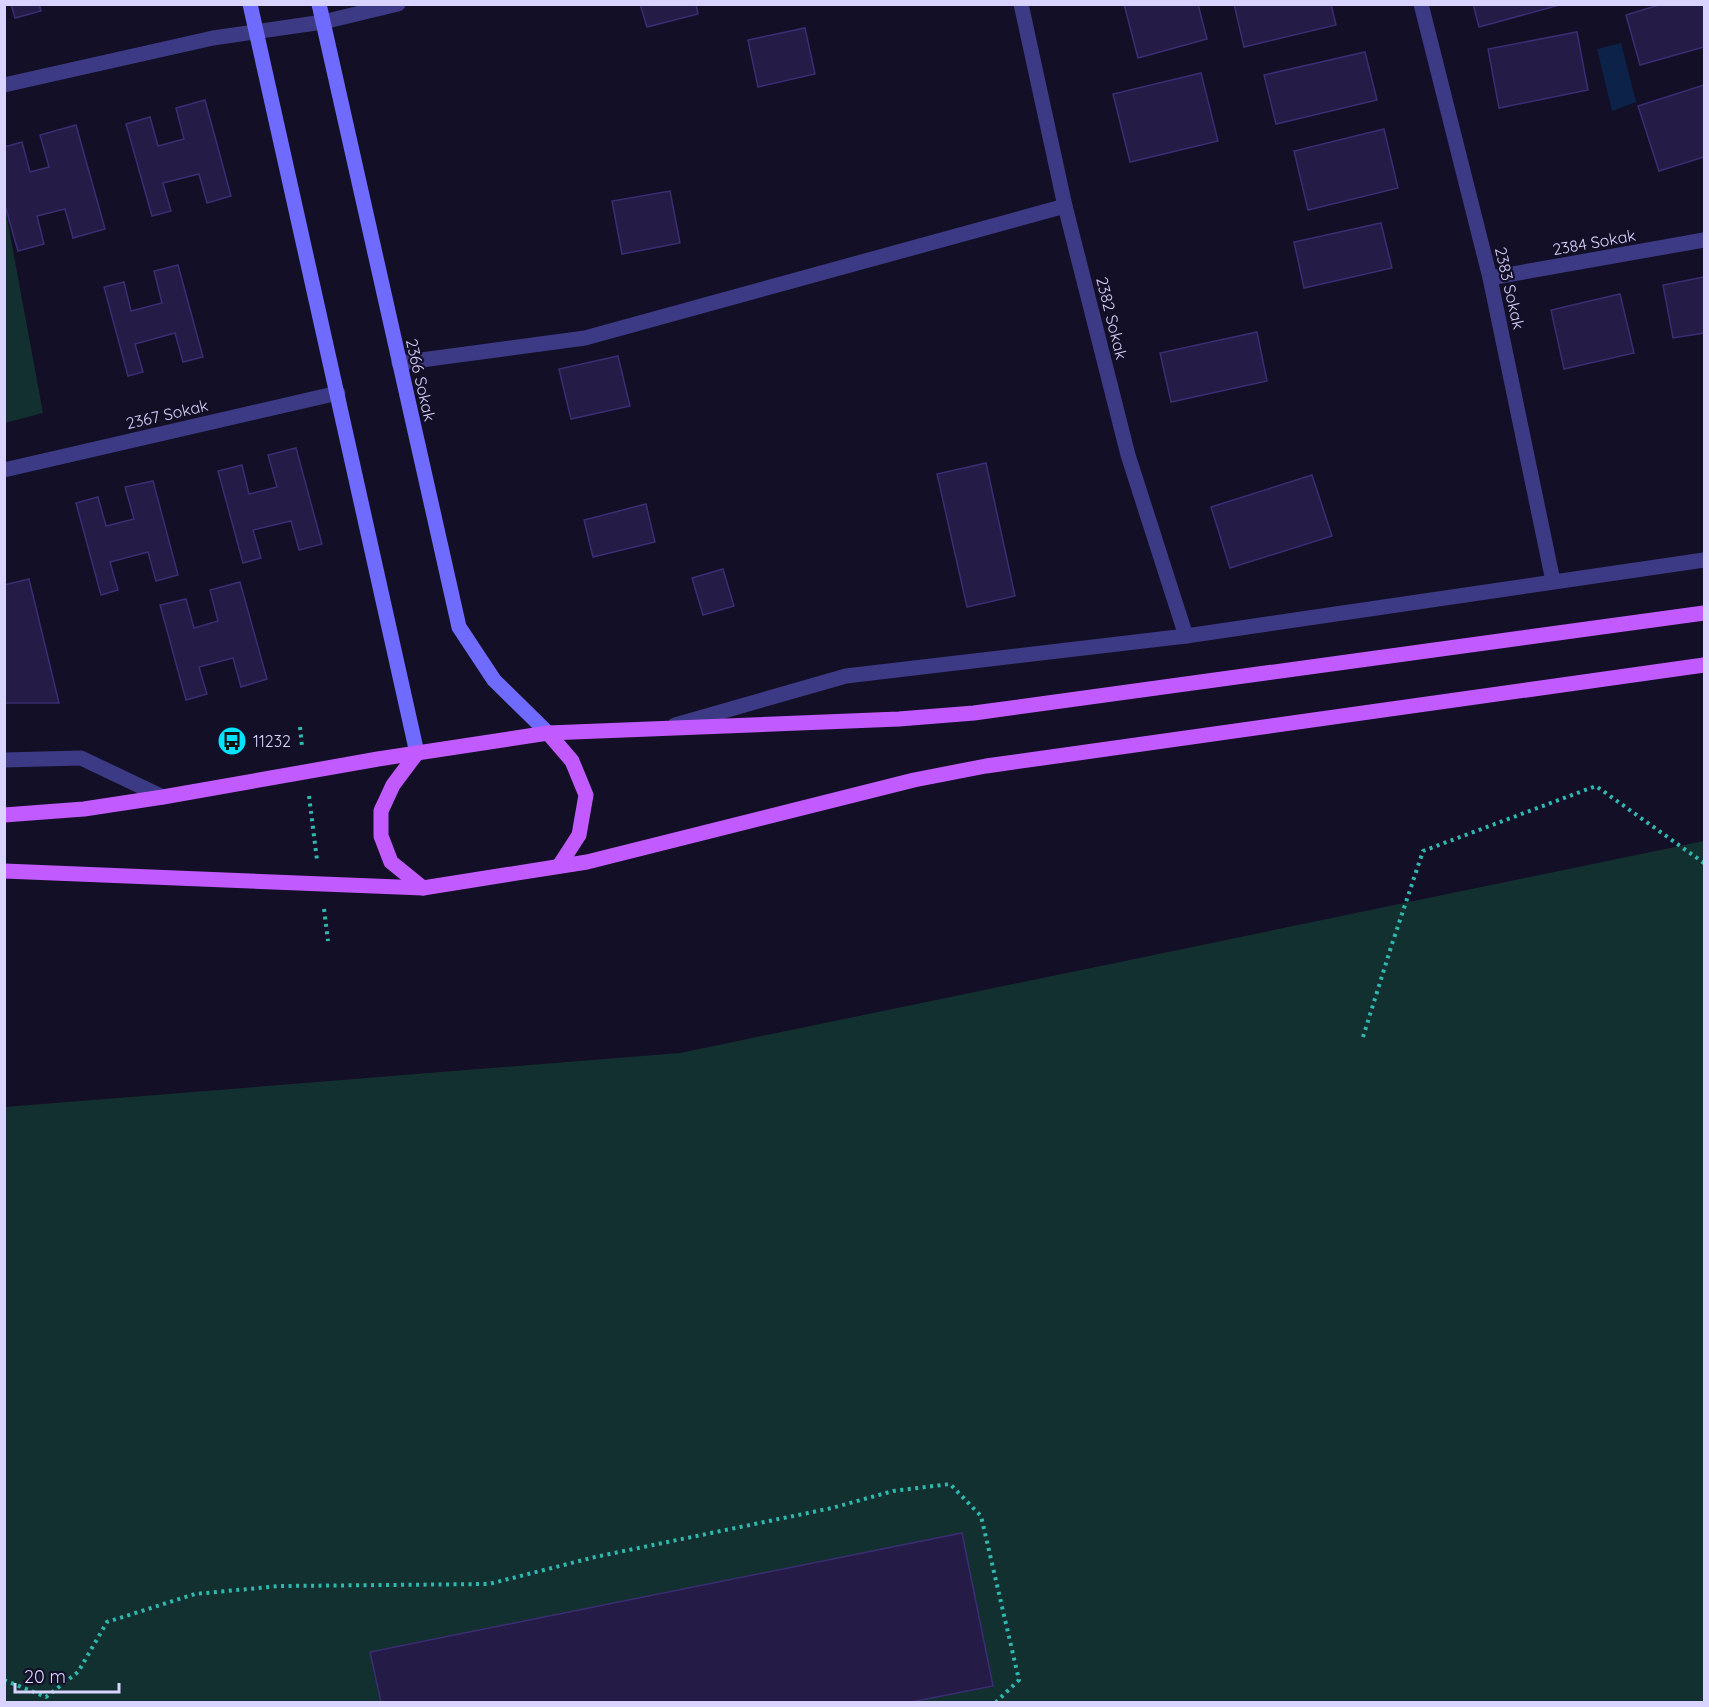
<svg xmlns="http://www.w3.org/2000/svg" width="1709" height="1707" font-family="Quicksand,sans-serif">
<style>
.green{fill:#12302f}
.water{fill:#0c2248}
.building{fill:#241b47;stroke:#3b2d73;stroke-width:1.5}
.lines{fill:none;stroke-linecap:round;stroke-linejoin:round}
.path{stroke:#2fb8b0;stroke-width:4;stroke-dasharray:3 4.5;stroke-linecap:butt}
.street{stroke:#3d3a85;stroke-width:15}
.secondary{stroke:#6f6bff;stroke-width:15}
.primary{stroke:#c25bff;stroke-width:15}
.labels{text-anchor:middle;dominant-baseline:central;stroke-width:4.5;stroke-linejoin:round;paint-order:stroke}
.street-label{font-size:16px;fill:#d9d4ff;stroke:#130f26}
.poi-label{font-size:16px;fill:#d9d4ff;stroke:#130f26;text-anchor:start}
</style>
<rect width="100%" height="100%" fill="#130f26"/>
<!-- green -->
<g class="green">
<path d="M5 207 43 413 5 423H4Z"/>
<path d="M1704 841V1702H5V1107L680 1053Z"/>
</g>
<!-- water -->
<path class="water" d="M1621 43 1636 102 1612 111 1597 49Z"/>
<!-- building -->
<g class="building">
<path d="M11 4H39L41 11 15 18Z"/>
<path d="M640 4H696L698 14 647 27Z"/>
<path d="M1124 4H1198L1207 39 1138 58Z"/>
<path d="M1234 4H1331L1336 25 1244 47Z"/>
<path d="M1473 4H1563L1479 27Z"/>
<path d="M1662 4H1704V47L1640 65 1626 15Z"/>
<path d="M805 28 815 74 758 87 748 40Z"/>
<path d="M1577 32 1588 90 1499 108 1488 49Z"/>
<path d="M1365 52 1377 100 1276 124 1264 75Z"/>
<path d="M1201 73 1218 141 1130 162 1113 94Z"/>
<path d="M1704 85V157L1659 171 1638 106Z"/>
<path d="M205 100 231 196 207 203 199 174 163 183 171 211 152 216 126 124 150 117 158 146 184 139 176 108Z"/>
<path d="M76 125 105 229 73 238 65 209 37 216 44 244 18 251 4 202V147L22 142 30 172 49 167 40 135Z"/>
<path d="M1384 129 1398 188 1308 210 1294 151Z"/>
<path d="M670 191 680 243 622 254 612 201Z"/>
<path d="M1381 223 1392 268 1304 288 1294 242Z"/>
<path d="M178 265 203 357 183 362 175 333 135 344 143 372 128 376 104 287 124 282 131 311 162 303 154 271Z"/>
<path d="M1704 277V333L1673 338 1663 285Z"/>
<path d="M1620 294 1634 353 1564 369 1551 310Z"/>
<path d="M1257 332 1267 381 1171 402 1160 353Z"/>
<path d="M618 356 630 406 571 419 559 369Z"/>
<path d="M296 448 322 544 299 550 291 521 253 530 261 558 243 563 218 471 242 465 249 494 277 487 268 455Z"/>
<path d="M986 463 1015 596 967 607 937 474Z"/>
<path d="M1312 475 1332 536 1230 568 1211 507Z"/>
<path d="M153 481 178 575 156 581 148 552 110 562 118 590 101 595 76 503 98 497 106 526 134 519 125 487Z"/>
<path d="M646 504 655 542 593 557 584 520Z"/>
<path d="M723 569 734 606 703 615 692 578Z"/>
<path d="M29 579 59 703H4V585Z"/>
<path d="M240 582 267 679 241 687 233 658 199 667 207 694 186 700 160 605 186 599 194 628 218 621 210 590Z"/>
<path d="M962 1533 993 1686 911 1702H381L370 1652Z"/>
</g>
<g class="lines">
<!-- path -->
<g class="path">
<path d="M300 727 302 747"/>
<path d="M309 796 317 860"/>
<path d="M324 909 328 941"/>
<path d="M1363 1037 1392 944 1423 851 1596 786 1704 863"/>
<path d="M4 1680 46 1697 78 1672 107 1622 195 1594 280 1586 489 1584 595 1557 832 1508 893 1491 950 1484 981 1516 1019 1680 996 1702"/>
</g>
<!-- street -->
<g class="street">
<path d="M1021 4 1065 206 1128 455 1186 636"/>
<path d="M1421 4 1490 278 1553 581"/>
<path d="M4 85 213 38 323 22 398 4"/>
<path d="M1490 278 1704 240"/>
<path d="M399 363 585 338 1065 206"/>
<path d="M4 470 338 393"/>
<path d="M675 725 846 676 1186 636 1704 560"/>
<path d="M4 760 81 758 163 797"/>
</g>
<!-- secondary -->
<g class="secondary">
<path d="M250 4 417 753"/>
<path d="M319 4 459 627 494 680 548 733"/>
</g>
<!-- primary -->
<g class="primary">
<path d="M548 733 572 761 586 795 579 835 559 866"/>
<path d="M417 753 393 785 381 811V836L391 862 423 888"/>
<path d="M4 815 84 809 163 797 378 759 548 733 899 719 974 713 1704 613"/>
<path d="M4 871 423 888 587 862 914 780 986 766 1704 665"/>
</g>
</g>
<!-- icons -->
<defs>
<g id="bus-disc" transform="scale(1.5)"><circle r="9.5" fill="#00e5ff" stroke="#130f26"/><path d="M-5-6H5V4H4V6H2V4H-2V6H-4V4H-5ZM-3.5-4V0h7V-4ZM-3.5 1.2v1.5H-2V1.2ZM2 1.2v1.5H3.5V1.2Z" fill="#111"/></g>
</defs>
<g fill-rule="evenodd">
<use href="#bus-disc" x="232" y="741"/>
</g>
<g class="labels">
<!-- street labels -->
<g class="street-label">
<text transform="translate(1594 242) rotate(-10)">2384 Sokak</text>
<text transform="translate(1510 288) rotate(77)">2383 Sokak</text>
<text transform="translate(1112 318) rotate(76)">2382 Sokak</text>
<text transform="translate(421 380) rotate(77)">2366 Sokak</text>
<text transform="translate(167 414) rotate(-13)">2367 Sokak</text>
</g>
<!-- poi labels -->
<g class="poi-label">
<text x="253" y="741">11232</text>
</g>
</g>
<!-- border -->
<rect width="1709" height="1707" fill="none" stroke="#d9d4ff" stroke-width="12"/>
<!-- scale -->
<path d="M15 1683v9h104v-9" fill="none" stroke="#d9d4ff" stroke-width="3"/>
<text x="24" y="1683" font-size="18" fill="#d9d4ff" stroke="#130f26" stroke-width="4.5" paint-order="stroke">20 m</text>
</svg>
